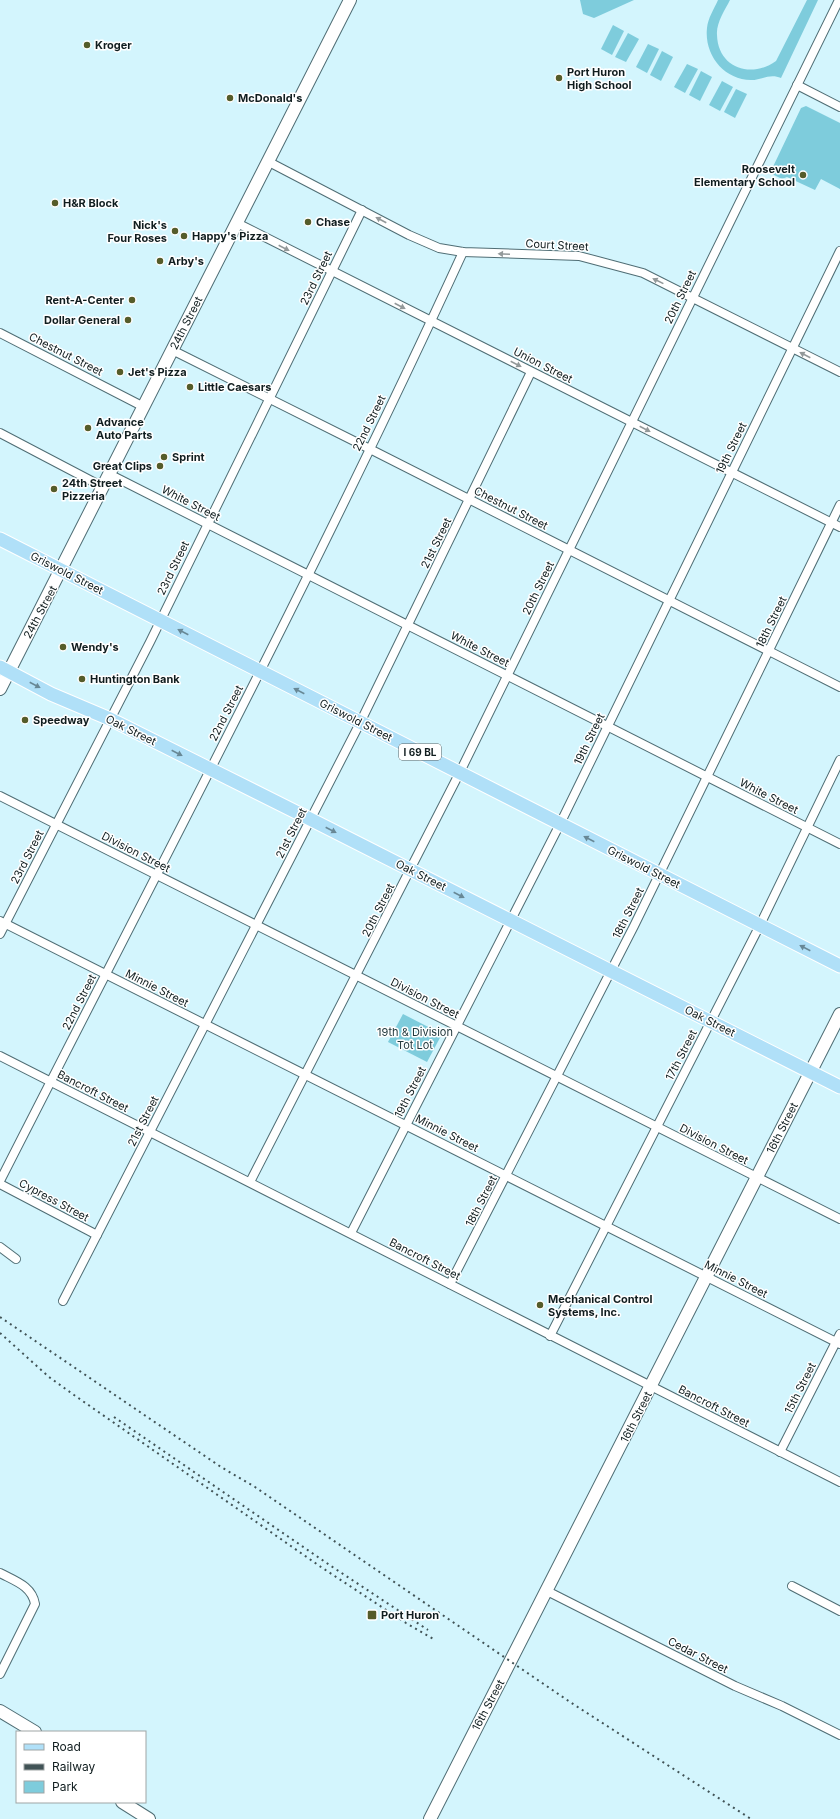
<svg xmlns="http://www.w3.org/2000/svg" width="840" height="1819" font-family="Inter,sans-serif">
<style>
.green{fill:#7eccdc}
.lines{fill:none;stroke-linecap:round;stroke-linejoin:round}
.street-casing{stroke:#4f6d74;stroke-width:10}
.secondary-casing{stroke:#4f6d74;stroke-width:14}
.primary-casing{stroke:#fff;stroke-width:15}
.street{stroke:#fff;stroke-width:8}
.secondary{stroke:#fff;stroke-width:12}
.primary{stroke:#b0e0f8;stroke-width:13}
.rail{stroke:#415356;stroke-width:2;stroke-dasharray:2 4;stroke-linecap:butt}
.oneway{fill:#93999a}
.oneway2{fill:#688896}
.poi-dot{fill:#555c2a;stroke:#fff;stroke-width:1.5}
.labels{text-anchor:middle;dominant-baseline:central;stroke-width:3;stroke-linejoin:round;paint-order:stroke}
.shield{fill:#fff;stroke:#586162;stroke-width:1}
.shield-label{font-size:10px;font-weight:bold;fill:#101d1f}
.poi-label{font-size:11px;font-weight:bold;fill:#101d1f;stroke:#fff;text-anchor:start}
.street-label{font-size:11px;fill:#101d1f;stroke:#fff}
.park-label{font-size:11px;fill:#22393e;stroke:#fff}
</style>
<rect width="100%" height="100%" fill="#d3f5fd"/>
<!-- green -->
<g class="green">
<path d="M580 0H634L594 18 583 14Z"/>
<path d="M718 0H730C725 10 716 23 717 35 718 68 751 79 776 61L807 0H818L781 78C770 73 762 80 751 80 724 80 704 55 707 28 708 18 714 9 718 0Z"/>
<path d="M613 25 624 31 612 55 601 49Z"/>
<path d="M628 33 639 39 626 62 615 57Z"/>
<path d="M648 44 659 49 647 73 636 67Z"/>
<path d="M662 51 673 57 661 81 650 75Z"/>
<path d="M687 64 698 69 685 93 674 87Z"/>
<path d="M701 71 712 77 700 101 689 95Z"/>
<path d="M722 81 733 87 720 111 709 105Z"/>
<path d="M736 89 747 94 735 118 724 112Z"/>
<path d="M806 106 840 123V189L821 179 815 190 787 177 782 179 770 173 801 108Z"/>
<path d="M403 1014 442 1034 427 1062 388 1042Z"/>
</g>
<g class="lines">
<!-- street casing -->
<g class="street-casing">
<g id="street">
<path d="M797 85 840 107"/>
<path d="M269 162 409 235 439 248 463 252 579 256 643 273 840 372"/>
<path d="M237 223 840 527"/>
<path d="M0 333 144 407"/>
<path d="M172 350 360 444 840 687"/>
<path d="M0 433 103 487"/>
<path d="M109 474 840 844"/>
<path d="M0 796 840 1219"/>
<path d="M0 921 840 1344"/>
<path d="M0 934 150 642 362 210"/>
<path d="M0 1056 840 1482"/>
<path d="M0 1181C157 872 319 566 463 252"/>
<path d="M250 1182 460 772 839 0"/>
<path d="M0 1184 97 1235"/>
<path d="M351 1233 560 824 840 251"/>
<path d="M0 1247 16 1259"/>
<path d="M450 1284 634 926 840 505"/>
<path d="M63 1301 360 723 531 372"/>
<path d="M550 1336 760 925 840 760"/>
<path d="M780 1452 840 1334"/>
<path d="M0 1573C15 1581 32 1586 35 1604L0 1674"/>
<path d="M792 1586 840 1611"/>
<path d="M547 1591 735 1686 782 1706 840 1735"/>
</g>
</g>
<!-- secondary casing -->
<g class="secondary-casing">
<g id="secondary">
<path d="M0 689 350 0"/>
<path d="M0 1711 35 1732"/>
<path d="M122 1802 149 1819"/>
<path d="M430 1819 840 1014"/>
</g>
</g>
<!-- primary casing -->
<g class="primary-casing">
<g id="primary">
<path d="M0 539 840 966"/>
<path d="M0 667 51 694 110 719 302 815 840 1087"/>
</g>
</g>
<!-- street -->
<use href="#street" class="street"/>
<!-- secondary -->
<use href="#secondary" class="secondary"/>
<!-- primary -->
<use href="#primary" class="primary"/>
<!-- rail -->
<g class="rail">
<path d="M0 1317 221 1467 255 1487 570 1702 751 1819"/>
<path d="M0 1333 49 1377 74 1395 321 1567 406 1623 435 1640"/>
<path d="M114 1417 331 1566 428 1630"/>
</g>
</g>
<!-- one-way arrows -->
<defs><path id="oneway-solid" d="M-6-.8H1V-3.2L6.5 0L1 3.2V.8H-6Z"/></defs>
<g class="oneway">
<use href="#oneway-solid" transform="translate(381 220) rotate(-152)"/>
<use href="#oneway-solid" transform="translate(284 248) rotate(27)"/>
<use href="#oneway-solid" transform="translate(504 254) rotate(-177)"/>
<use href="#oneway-solid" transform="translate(658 281) rotate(-154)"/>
<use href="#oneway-solid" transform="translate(400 306) rotate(27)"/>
<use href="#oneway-solid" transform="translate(805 355) rotate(-153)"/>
<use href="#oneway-solid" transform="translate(516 364) rotate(27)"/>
<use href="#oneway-solid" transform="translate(645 429) rotate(27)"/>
</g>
<g class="oneway2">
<use href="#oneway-solid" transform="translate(183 632) rotate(-153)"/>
<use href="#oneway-solid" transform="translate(35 685) rotate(28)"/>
<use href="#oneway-solid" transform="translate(299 691) rotate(-153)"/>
<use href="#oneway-solid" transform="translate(177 753) rotate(27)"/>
<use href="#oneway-solid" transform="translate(331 830) rotate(27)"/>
<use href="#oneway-solid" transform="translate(589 839) rotate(-153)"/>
<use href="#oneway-solid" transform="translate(459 895) rotate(27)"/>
<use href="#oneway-solid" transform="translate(805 948) rotate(-153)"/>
</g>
<!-- markers -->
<g class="poi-dot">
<circle cx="87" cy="45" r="4"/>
<circle cx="559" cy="78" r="4"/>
<circle cx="230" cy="98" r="4"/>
<circle cx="803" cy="175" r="4"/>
<circle cx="55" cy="203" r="4"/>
<circle cx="308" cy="222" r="4"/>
<circle cx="175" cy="231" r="4"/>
<circle cx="184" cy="236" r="4"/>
<circle cx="160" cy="261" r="4"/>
<circle cx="132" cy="300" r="4"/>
<circle cx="128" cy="320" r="4"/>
<circle cx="120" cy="372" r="4"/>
<circle cx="190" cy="387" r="4"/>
<circle cx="88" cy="428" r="4"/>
<circle cx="164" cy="457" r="4"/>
<circle cx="160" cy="466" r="4"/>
<circle cx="54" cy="489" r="4"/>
<circle cx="63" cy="647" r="4"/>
<circle cx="82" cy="679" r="4"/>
<circle cx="25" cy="720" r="4"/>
<circle cx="540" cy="1305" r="4"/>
<rect x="367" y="1610" width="10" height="10" rx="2"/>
</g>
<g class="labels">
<!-- shield labels -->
<rect class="shield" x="399" y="744" width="42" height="16" rx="3"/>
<g class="shield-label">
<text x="420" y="752">I 69 BL</text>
</g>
<!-- poi labels -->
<g class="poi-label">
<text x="95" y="45">Kroger</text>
<text x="567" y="72">Port Huron<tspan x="567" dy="13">High School</tspan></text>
<text x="238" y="98">McDonald's</text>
<text x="795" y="169" text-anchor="end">Roosevelt<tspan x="795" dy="13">Elementary School</tspan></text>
<text x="63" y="203">H&amp;R Block</text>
<text x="316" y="222">Chase</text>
<text x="167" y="225" text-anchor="end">Nick's<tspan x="167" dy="13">Four Roses</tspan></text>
<text x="192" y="236">Happy's Pizza</text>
<text x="168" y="261">Arby's</text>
<text x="124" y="300" text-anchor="end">Rent-A-Center</text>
<text x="120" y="320" text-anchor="end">Dollar General</text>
<text x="128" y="372">Jet's Pizza</text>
<text x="198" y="387">Little Caesars</text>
<text x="96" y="422">Advance<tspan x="96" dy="13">Auto Parts</tspan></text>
<text x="172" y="457">Sprint</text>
<text x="152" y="466" text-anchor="end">Great Clips</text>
<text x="62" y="483">24th Street<tspan x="62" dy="13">Pizzeria</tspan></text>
<text x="71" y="647">Wendy's</text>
<text x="90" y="679">Huntington Bank</text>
<text x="33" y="720">Speedway</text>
<text x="548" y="1299">Mechanical Control<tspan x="548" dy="13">Systems, Inc.</tspan></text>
<text x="381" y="1615">Port Huron</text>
</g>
<!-- street labels -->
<g class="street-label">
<text transform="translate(557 245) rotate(3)">Court Street</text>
<text transform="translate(316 278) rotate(-64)">23rd Street</text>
<text transform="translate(680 297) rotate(-64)">20th Street</text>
<text transform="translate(186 323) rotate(-63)">24th Street</text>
<text transform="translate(66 354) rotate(27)">Chestnut Street</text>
<text transform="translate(543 365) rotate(27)">Union Street</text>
<text transform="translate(369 423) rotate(-64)">22nd Street</text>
<text transform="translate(731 448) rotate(-64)">19th Street</text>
<text transform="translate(191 503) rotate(27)">White Street</text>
<text transform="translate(511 508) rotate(27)">Chestnut Street</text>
<text transform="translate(436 543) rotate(-64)">21st Street</text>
<text transform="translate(173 568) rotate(-64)">23rd Street</text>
<text transform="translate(67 573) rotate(27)">Griswold Street</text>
<text transform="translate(538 588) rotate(-64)">20th Street</text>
<text transform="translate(40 612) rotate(-62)">24th Street</text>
<text transform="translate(771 622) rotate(-64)">18th Street</text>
<text transform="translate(480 649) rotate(27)">White Street</text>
<text transform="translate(226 713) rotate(-63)">22nd Street</text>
<text transform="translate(356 720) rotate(27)">Griswold Street</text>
<text transform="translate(131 730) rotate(26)">Oak Street</text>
<text transform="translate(589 739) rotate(-64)">19th Street</text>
<text transform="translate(769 796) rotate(27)">White Street</text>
<text transform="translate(291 833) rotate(-63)">21st Street</text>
<text transform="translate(136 852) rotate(27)">Division Street</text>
<text transform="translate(27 857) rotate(-63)">23rd Street</text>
<text transform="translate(644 867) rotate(27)">Griswold Street</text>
<text transform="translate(421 875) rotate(27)">Oak Street</text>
<text transform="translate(378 910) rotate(-63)">20th Street</text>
<text transform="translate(628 913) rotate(-63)">18th Street</text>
<text transform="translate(157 988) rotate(27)">Minnie Street</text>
<text transform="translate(425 998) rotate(27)">Division Street</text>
<text transform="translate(79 1002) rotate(-63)">22nd Street</text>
<text transform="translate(710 1021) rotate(27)">Oak Street</text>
<text transform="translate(681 1055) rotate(-63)">17th Street</text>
<text transform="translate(93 1091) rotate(27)">Bancroft Street</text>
<text transform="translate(410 1092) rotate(-63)">19th Street</text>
<text transform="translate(143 1121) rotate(-63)">21st Street</text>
<text transform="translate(782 1128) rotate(-63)">16th Street</text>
<text transform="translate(447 1133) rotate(27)">Minnie Street</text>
<text transform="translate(714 1144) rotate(27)">Division Street</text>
<text transform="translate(54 1200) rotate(28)">Cypress Street</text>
<text transform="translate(481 1201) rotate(-63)">18th Street</text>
<text transform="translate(425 1259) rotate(27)">Bancroft Street</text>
<text transform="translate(736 1279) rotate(27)">Minnie Street</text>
<text transform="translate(800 1388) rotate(-63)">15th Street</text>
<text transform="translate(714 1406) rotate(27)">Bancroft Street</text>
<text transform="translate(636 1417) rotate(-63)">16th Street</text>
<text transform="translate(698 1655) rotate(27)">Cedar Street</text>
<text transform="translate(488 1705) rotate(-62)">16th Street</text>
</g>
<!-- park labels -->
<g class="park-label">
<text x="415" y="1032">19th &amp; Division<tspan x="415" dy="13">Tot Lot</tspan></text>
</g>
</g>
<!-- legend -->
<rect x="16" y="1731" width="130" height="72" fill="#ffffff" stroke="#9fa5a5"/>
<rect x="24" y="1744" width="20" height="6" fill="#b0e0f8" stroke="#9fa5a5"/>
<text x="52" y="1751" font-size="12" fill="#101d1f">Road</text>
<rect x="24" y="1764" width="20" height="6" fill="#415356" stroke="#9fa5a5"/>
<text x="52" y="1771" font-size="12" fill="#101d1f">Railway</text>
<rect x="24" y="1781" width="20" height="12" fill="#7eccdc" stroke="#9fa5a5"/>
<text x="52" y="1791" font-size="12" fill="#101d1f">Park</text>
</svg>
